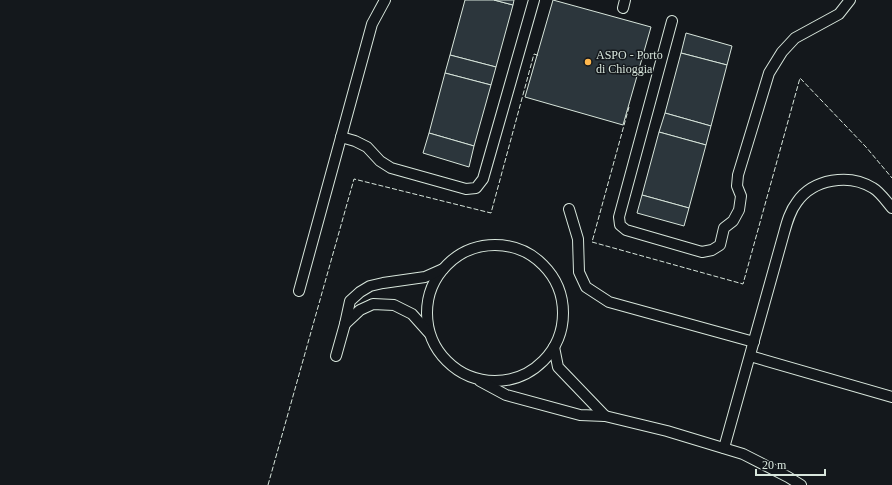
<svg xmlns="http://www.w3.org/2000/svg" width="892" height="485" font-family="Georgia,serif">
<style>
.building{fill:#2c363c;stroke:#d8e6dc}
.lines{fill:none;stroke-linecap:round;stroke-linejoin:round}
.service-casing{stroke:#d8e6dc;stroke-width:12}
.service{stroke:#14181c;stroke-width:10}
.fence{stroke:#d8e6dc;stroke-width:1;stroke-dasharray:5 2;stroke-linecap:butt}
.poi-dot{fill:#ffb74d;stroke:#14181c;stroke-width:1.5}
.labels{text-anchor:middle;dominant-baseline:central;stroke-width:3;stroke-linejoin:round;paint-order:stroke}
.poi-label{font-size:12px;fill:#d8e6dc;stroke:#14181c;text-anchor:start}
</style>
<rect width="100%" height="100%" fill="#14181c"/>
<!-- building -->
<g class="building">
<path d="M465 0H494L513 5 496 67 450 55Z"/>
<path d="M494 0H514L513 5Z"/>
<path d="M553 0 651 27 623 125 525 97Z"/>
<path d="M686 33 732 46 727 65 681 53Z"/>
<path d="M681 53 727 65 711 126 665 113Z"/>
<path d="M450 55 496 67 491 85 445 73Z"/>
<path d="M445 73 491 85 474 146 429 133Z"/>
<path d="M665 113 711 126 706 145 659 132Z"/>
<path d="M659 132 706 145 689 208 642 195Z"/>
<path d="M429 133 474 146 469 167 423 153Z"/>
<path d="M642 195 689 208 684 226 637 213Z"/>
</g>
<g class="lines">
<!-- service casing -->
<g class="service-casing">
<g id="service">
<path d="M623 8 625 0"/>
<path d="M672 21 619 217 620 225 626 230 702 252 712 250 720 245 724 228 733 221 739 210 741 196 737 186 738 175 769 73 782 52 795 38 839 14 850 0"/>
<path d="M341 137 355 141 367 147 380 161 391 168 466 189 476 188 483 179 534 0"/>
<path d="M569 209 578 239 579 272 586 287 609 302 754 342"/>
<circle cx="495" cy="313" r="68"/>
<path d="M299 291 372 24 385 0"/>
<path d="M345 324 360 310 373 304 394 305 412 314 429 333"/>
<path d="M554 347 558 367 605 416"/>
<path d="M336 356 345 324 350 301 360 292 370 286 383 283 425 277 443 269"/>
<path d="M750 356 892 397"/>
<path d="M480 381 506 395 580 415 605 416 667 431 743 454 788 477 801 485"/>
<path d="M724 448 784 233C787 222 790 211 797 202 813 179 849 173 873 188 880 192 886 201 892 208"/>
</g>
</g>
<!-- service -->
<use href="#service" class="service"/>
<!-- fence -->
<g class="fence">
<path d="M629 107 592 242 743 284 800 78 866 147 892 178"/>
<path d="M268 485 354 179 491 213 534 54 540 56"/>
</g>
</g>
<!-- markers -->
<circle class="poi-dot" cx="588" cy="62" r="4"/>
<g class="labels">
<!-- poi labels -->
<g class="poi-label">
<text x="596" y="55">ASPO - Porto<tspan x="596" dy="14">di Chioggia</tspan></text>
</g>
</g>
<!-- scale -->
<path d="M756 469v6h69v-6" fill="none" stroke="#d8e6dc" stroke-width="2"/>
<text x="762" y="469" font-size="12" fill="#d8e6dc" stroke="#14181c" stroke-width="3" paint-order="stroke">20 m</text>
</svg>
